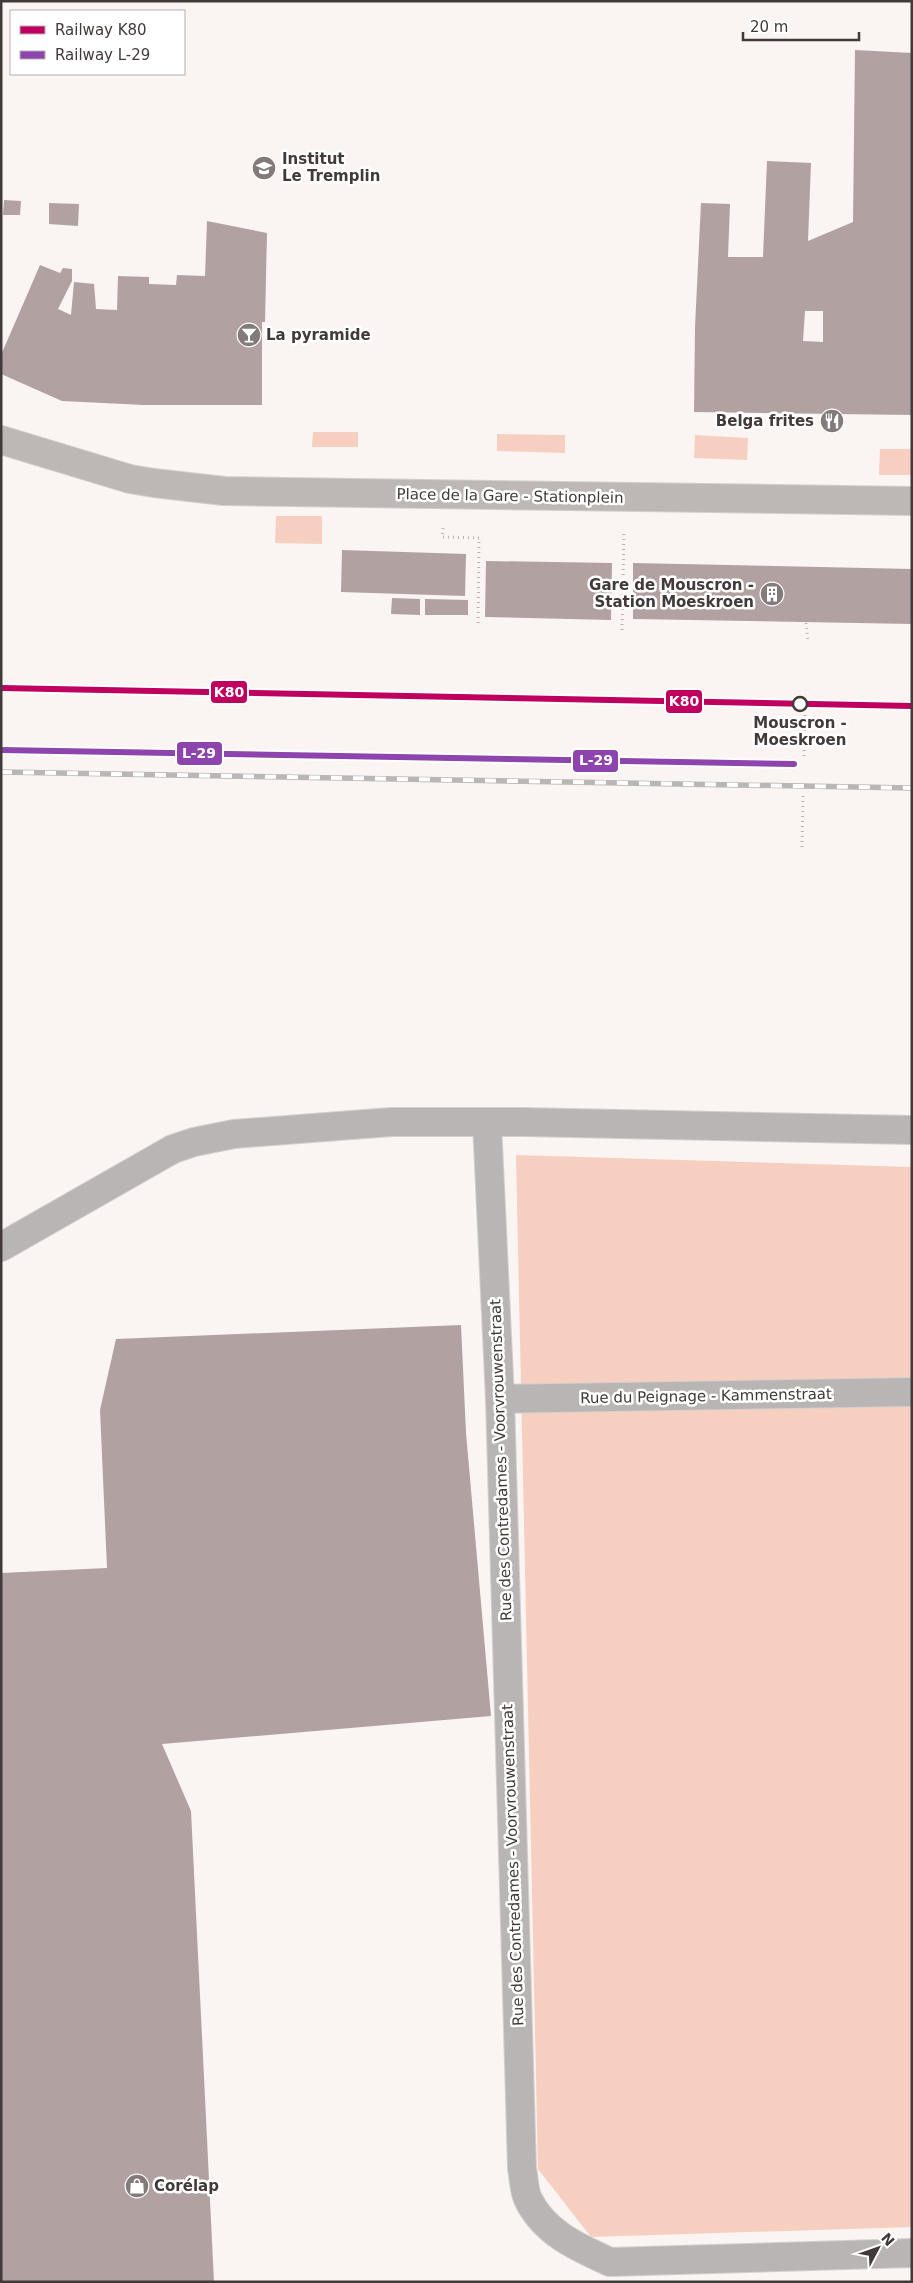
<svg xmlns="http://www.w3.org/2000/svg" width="913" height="2283" font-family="'DejaVu Sans',sans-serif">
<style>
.green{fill:#f6cfc0}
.building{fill:#b1a2a1;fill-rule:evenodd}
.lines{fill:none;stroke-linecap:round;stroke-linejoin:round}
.minor-casing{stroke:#d4d0ce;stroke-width:30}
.major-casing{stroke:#d4d0ce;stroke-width:30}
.path{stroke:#b6b3b1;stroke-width:3;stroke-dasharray:1 4;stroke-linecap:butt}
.minor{stroke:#b9b5b4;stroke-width:28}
.major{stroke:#bdb8b6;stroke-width:28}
.rail-casing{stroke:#bab6b5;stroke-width:5.5}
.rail{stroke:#fff;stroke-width:4;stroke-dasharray:11;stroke-linecap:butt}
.rail-1-casing{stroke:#fff;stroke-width:10}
.rail-2-casing{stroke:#fff;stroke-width:10}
.rail-1{stroke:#bf005f;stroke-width:6}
.rail-2{stroke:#8e44ad;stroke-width:6}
.stop-dot{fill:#fff;stroke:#413a38;stroke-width:2.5}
.labels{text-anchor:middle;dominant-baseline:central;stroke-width:5;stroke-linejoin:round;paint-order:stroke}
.poi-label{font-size:15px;font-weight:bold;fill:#413a38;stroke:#fff;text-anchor:start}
.street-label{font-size:15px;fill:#413a38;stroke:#fff}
.stop-label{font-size:15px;font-weight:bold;fill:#413a38;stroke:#fff}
.line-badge{stroke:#fff;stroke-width:2}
.badge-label{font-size:14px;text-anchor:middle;font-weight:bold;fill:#fff}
</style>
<rect width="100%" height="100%" fill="#faf4f2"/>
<!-- green -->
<g class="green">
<path d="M313 432H358V447H312Z"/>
<path d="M497 434 565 435V453L497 451Z"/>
<path d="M695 435 748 438 747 460 694 458Z"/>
<path d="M880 449H912V475H879Z"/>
<path d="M276 516H322V544L275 543Z"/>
<path d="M516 1155 912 1167V2227L591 2237 538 2169Z"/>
</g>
<!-- building -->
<g class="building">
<path d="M855 50 912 53V415L694 412 695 327 701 203 730 204 728 257H763L767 161 811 163 808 241 853 222ZM805 311H823V342L803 341Z"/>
<path d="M4 200 21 201 20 215H3Z"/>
<path d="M49 203 79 204 78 226 49 224Z"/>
<path d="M207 221 267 233 265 322H262V405H144L62 401 1 374V355L40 265 60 273 63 268 72 269V281L58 309 71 315 74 282 94 284 96 309 117 310 118 276 149 277V284L176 285 177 275 205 276Z"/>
<path d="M342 550 466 554 465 596 341 592Z"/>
<path d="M486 561 612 563 611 620 485 617Z"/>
<path d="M633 563 912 569V624L633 619Z"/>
<path d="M392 598 420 599V615L391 614Z"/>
<path d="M425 599 468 600V615H425Z"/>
<path d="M461 1325 466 1433 491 1716 162 1744 191 1811 214 2282H1V1573L107 1568 100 1410 116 1339Z"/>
</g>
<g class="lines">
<!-- minor casing -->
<g class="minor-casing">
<g id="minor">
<path d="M487 1123 500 1399 522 2169C524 2178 524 2191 528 2199 544 2233 579 2248 610 2262L912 2253"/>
<path d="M1 1247 173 1149 194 1142 234 1134 391 1122H523L912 1130"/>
<path d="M500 1399 912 1392"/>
</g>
</g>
<!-- major casing -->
<g class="major-casing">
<path id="major" d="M1 440 130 479 154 483 224 491 912 501"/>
</g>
<!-- path -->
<g class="path">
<path d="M443 528 442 537 479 538 478 627"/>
<path d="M806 623 808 642"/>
<path d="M622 630 624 530"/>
<path d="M804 756 805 714"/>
<path d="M802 847 803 795"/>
</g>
<!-- minor -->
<use href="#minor" class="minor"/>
<!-- major -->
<use href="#major" class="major"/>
<!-- rail casing -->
<g class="rail-casing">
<path id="rail" d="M1 772 912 788"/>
</g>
<!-- rail -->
<use href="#rail" class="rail"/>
<!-- rail-1 casing -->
<g class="rail-1-casing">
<path id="rail-1" d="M1 688 912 706"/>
</g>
<!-- rail-2 casing -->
<g class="rail-2-casing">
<path id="rail-2" d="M1 750 794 764"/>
</g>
<!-- rail-1 -->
<use href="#rail-1" class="rail-1"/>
<!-- rail-2 -->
<use href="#rail-2" class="rail-2"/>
</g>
<!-- icons -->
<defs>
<g id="school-disc" transform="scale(1.25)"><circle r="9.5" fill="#827b79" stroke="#fff"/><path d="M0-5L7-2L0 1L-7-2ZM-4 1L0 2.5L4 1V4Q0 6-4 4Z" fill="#fff"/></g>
<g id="bar-disc" transform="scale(1.25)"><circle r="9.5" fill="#827b79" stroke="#fff"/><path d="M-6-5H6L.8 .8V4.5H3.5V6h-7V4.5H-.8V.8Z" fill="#fff"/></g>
<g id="restaurant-disc" transform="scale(1.25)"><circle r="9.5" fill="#827b79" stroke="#fff"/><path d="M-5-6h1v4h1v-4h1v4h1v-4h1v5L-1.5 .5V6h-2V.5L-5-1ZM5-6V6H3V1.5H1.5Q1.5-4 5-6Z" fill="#fff"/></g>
<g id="building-disc" transform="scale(1.25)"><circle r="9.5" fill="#827b79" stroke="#fff"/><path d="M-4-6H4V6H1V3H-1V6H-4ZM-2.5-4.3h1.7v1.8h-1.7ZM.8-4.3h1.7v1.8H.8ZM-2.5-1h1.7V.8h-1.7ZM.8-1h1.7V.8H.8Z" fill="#fff"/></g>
<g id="shop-disc" transform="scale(1.25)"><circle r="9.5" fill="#827b79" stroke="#fff"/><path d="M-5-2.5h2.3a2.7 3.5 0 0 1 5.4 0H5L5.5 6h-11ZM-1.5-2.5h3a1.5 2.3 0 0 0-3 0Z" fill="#fff"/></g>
</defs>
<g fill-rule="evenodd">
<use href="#school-disc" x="264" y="168"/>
<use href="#bar-disc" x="249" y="335"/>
<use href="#restaurant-disc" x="832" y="421"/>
<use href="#building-disc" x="772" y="594"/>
<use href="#shop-disc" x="137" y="2186"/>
</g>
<!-- markers -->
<circle class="stop-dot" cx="800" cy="704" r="7"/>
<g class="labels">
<!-- poi labels -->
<g class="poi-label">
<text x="282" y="159">Institut<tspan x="282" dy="17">Le Tremplin</tspan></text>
<text x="266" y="335">La pyramide</text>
<text x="814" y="421" text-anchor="end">Belga frites</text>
<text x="754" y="585" text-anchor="end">Gare de Mouscron -<tspan x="754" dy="17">Station Moeskroen</tspan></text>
<text x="154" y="2186">Corélap</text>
</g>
<!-- street labels -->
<g class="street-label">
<text transform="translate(510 496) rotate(1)">Place de la Gare - Stationplein</text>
<text transform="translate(706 1396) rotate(-1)">Rue du Peignage - Kammenstraat</text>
<text transform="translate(501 1460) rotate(-92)">Rue des Contredames - Voorvrouwenstraat</text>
<text transform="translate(513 1865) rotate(-92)">Rue des Contredames - Voorvrouwenstraat</text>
</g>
<!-- stop labels -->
<g class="stop-label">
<text x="800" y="723">Mouscron -<tspan x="800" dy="17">Moeskroen</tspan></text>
</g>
</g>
<g class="line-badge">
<rect x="210" y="680" width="38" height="24" rx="5" fill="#bf005f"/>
<rect x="665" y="689" width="38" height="25" rx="5" fill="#bf005f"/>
<rect x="176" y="741" width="47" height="25" rx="5" fill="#8e44ad"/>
<rect x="572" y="749" width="47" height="24" rx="5" fill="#8e44ad"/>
</g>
<g class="badge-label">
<text x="229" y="697">K80</text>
<text x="684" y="706">K80</text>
<text x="199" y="758">L-29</text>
<text x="596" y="765">L-29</text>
</g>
<!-- border -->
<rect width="913" height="2283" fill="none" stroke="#413a38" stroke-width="5"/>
<!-- legend -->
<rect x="10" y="10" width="175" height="65" fill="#ffffff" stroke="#b3b0af"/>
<rect x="20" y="26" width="25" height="8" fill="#bf005f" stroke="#b3b0af"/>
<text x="55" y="35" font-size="15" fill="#413a38">Railway K80</text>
<rect x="20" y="51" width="25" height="8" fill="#8e44ad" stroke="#b3b0af"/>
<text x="55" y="60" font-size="15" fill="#413a38">Railway L-29</text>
<!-- north arrow -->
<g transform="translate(878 2248) rotate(49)" stroke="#ffffff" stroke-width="4" paint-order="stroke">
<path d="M0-4L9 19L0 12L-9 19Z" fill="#413a38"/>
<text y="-8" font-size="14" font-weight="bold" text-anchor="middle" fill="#413a38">N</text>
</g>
<!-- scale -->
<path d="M743 32v8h116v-8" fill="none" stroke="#413a38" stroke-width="2.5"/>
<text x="750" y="32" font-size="15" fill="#413a38" stroke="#ffffff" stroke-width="4" paint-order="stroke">20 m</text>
</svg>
